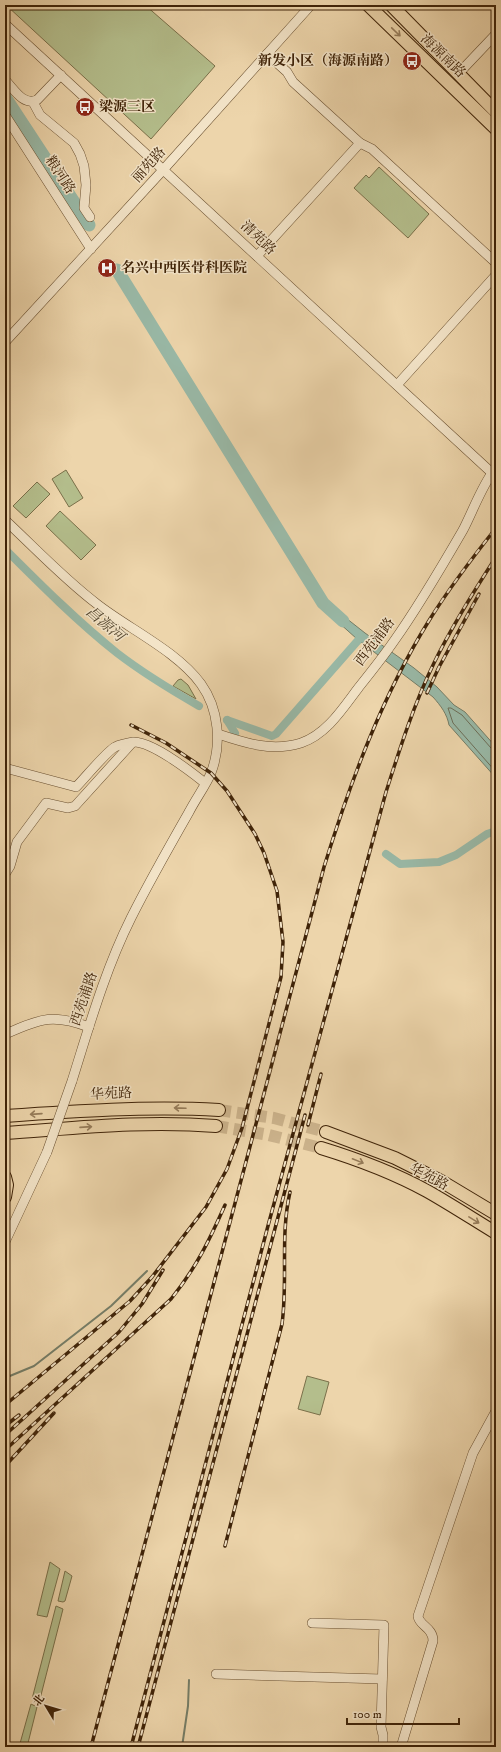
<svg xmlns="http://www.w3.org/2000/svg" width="501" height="1752" font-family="'IM FELL DW Pica','Noto Serif SC',serif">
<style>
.green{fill:#b4be8c;stroke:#7a704a}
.water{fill:#99b9a7;stroke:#757d67}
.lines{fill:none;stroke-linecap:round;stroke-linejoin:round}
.shore{stroke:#6c6e58;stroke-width:1}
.stream{stroke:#757d67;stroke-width:2}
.canal{stroke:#99b9a7;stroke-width:8}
.river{stroke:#99b9a7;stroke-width:13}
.major-tunnel{stroke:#cab18a;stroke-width:12;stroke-dasharray:12 6;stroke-linecap:butt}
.minor-casing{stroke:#6a5031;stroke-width:10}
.major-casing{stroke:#3f2308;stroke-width:14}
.minor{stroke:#f3e4c8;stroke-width:9}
.major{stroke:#edd5ab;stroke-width:12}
.rail-casing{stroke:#3f2308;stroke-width:3.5}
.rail{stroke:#f3e4c8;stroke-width:2;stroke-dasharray:6;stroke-linecap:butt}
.minor-bridge-casing{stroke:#6a5031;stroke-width:10;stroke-linecap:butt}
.minor-bridge{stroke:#f3e4c8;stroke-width:9}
.oneway{stroke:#967c5a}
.labels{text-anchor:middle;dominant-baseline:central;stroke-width:3;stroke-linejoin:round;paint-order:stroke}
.street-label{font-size:14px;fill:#3f2308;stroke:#f3e4c8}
.poi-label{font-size:14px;font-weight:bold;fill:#3f2308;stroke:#f3e4c8;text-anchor:start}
.water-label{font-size:15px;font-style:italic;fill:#564830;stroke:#f3e4c8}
</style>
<rect width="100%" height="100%" fill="#edd5ab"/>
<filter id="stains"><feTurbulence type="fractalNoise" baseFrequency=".005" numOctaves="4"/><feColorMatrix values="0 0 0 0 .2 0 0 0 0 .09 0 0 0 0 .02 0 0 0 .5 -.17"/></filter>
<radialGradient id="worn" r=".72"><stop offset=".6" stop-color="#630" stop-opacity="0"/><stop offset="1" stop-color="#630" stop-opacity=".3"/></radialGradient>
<!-- green -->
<g class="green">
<path d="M6 5H145L215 66 151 139Z"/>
<path d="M379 167 429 214 408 238 354 188 366 175 369 178Z"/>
<path d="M66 470 83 498 69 507 52 479Z"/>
<path d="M37 482 50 494 26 518 13 506Z"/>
<path d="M60 511 96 545 81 560 46 526Z"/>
<path d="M181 679 188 685 196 699 173 686 178 680Z"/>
<path d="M307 1376 329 1382 320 1415 298 1409Z"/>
<path d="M50 1562 60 1569 47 1617 37 1615Z"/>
<path d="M65 1571 72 1576 65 1601 63 1602 58 1601Z"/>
<path d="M56 1606 63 1609 40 1699 37 1701 32 1699Z"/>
<path d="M31 1704 37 1707 27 1747H19Z"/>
</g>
<!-- water -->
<path class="water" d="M332 607 365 633 414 668 437 687 454 705 465 712 496 747V778L449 725C447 714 441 706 433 697L357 639 328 613Z"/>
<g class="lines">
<!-- shore -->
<path class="shore" d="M496 749 491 748 462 715 451 708H448L453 723 496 772"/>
<!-- stream -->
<g class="stream">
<path d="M5 1378 34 1366 111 1306 147 1271"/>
<path d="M182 1747 188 1706 189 1680"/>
</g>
<!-- canal -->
<g class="canal">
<path d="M5 549C41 585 77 621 117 653 143 673 171 690 199 706"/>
<path d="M227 720 272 736 276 734 361 637"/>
<path d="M227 720 235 733"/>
<path d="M386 854 400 864 439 862 456 855 487 834 496 831"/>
</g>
<!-- river -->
<g class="river">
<path d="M5 97 89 225"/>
<path d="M117 270 323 603 343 621"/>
</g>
<!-- major-tunnel -->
<g class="major-tunnel">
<path d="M219 1110 274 1118 326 1132"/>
<path d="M216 1126 269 1135 321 1148"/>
</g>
<!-- minor casing -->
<g class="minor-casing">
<g id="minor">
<path d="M5 24 492 473"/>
<path d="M267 54 287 72 293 82 360 143 372 149 496 263"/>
<path d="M459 73 496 34"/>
<path d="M5 80C14 89 23 106 37 100L61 75"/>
<path d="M33 102 40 115 74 143 80 154 84 166 86 185 84 208 90 217"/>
<path d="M5 115 91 249"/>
<path d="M257 256 360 143"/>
<path d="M5 342 163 170 311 5"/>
<path d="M397 385 496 275"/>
<path d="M5 520C35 548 64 579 97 604 129 629 177 651 201 684 219 709 222 744 211 773 206 785 195 800 189 812 169 847 149 882 131 918 105 970 89 1027 72 1081"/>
<path d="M218 734C245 743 272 752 301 743 327 734 343 708 359 687 371 672 383 657 394 641 419 606 441 568 463 530 472 513 483 483 495 469"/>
<path d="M5 768 76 787C83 780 108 750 115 747 119 745 127 743 133 742 151 741 190 771 205 783"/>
<path d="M5 874 10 866 17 842 46 803 68 808 75 806 132 743"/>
<path d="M5 1027 8 1033C41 1018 54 1014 89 1027"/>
<path d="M5 1242 47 1152"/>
<path d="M312 1623 384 1625 381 1727 383 1735V1747"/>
<path d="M216 1674 382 1679"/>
<path d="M401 1747 433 1641C433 1627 419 1626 418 1616L473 1453 496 1411"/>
</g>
</g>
<!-- major casing -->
<g class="major-casing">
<g id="major">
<path d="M368 5 496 129"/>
<path d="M391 5 496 112"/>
<path d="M5 1116C76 1111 147 1106 219 1110"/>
<path d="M326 1132 395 1158 441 1181 496 1214"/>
<path d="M5 1133C77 1128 143 1120 216 1126"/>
<path d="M321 1148C357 1159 394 1173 427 1191 450 1204 473 1219 496 1233"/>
<path d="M5 1177 7 1185 5 1197"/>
</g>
</g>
<!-- minor -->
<use href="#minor" class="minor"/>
<!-- major -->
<use href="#major" class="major"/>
<!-- rail casing -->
<g class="rail-casing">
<g id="rail">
<path d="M427 693 439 667 479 594"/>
<path d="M308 1125 321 1074"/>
<path d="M5 1405 130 1301 152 1277 206 1207 227 1169 242 1128 281 977 283 942 277 891 264 853 255 834 227 791 211 773 166 743 131 725"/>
<path d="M5 1426 19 1415"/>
<path d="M5 1435 119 1332 142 1304 163 1270"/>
<path d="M5 1450 171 1299C196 1268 209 1241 225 1205"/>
<path d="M5 1466 54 1413"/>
<path d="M225 1546 282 1324C288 1280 280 1236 290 1192"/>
<path d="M91 1747 324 867C351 780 382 696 430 619 450 587 473 557 496 528"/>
<path d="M131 1747 269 1222 386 792C400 748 414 704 434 663 452 626 474 591 496 557"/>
<path d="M138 1747 305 1115"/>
</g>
</g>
<!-- rail -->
<use href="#rail" class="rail"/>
<!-- minor-bridge casing -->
<g class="minor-bridge-casing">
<path id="minor-bridge" d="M47 1152 72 1081"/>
</g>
<!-- minor-bridge -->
<use href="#minor-bridge" class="minor-bridge"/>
</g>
<!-- one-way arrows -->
<defs><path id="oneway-shaft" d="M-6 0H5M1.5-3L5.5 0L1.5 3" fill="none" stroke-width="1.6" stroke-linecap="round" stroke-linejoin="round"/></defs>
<g class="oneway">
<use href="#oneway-shaft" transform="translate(396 32) rotate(44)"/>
<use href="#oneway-shaft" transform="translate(180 1108) rotate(-178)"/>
<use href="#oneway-shaft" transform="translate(36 1114) rotate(176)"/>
<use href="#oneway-shaft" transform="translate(86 1127) rotate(-4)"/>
<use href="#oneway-shaft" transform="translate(358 1161) rotate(22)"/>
<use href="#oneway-shaft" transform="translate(474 1220) rotate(31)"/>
</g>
<!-- icons -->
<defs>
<g id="bus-disc" transform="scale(1)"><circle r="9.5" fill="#8f2418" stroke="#f3e4c8"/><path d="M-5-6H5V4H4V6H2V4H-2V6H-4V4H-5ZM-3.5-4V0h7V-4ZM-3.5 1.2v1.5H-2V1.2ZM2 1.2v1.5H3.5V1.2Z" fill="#fff"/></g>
<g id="hospital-disc" transform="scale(1)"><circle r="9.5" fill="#8f2418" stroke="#f3e4c8"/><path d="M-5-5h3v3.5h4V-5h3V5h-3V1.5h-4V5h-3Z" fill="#fff"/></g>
</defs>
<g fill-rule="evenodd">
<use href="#bus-disc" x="412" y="61"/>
<use href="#bus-disc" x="85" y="107"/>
<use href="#hospital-disc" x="107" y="268"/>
</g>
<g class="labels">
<!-- street labels -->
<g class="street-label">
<text transform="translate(443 56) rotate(44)">海源南路</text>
<text transform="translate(149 165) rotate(-48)">丽苑路</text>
<text transform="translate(60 175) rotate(57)">粮河路</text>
<text transform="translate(258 238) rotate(43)">清苑路</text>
<text transform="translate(375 642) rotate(-53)">西苑浦路</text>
<text transform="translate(84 999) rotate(-71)">西苑浦路</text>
<text transform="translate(111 1094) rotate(-3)">华苑路</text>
<text transform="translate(429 1177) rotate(28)">华苑路</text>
</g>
<!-- poi labels -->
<g class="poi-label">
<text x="398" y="61" text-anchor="end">新发小区（海源南路）</text>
<text x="99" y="107">梁源三区</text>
<text x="121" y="268">名兴中西医骨科医院</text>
</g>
<!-- water labels -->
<g class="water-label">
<text transform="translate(105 624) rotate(41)">昌源河</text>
</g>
</g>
<!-- margin -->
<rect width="501" height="1752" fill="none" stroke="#edd5ab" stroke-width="20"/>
<rect x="6" y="6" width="489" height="1740" fill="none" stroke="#3f2308" stroke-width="2"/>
<rect x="10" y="10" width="481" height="1732" fill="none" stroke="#3f2308"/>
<!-- north arrow -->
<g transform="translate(46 1706) rotate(308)" stroke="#f3e4c8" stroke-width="3" paint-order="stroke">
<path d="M0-3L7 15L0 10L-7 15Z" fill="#3f2308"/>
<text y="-6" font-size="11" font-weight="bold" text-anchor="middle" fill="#3f2308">北</text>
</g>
<!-- scale -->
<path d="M347 1718v6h112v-6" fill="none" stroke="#3f2308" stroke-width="2"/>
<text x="353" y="1718" font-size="12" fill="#3f2308" stroke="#f3e4c8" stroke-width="3" paint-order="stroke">100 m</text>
<rect width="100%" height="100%" filter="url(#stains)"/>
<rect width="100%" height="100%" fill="url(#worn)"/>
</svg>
